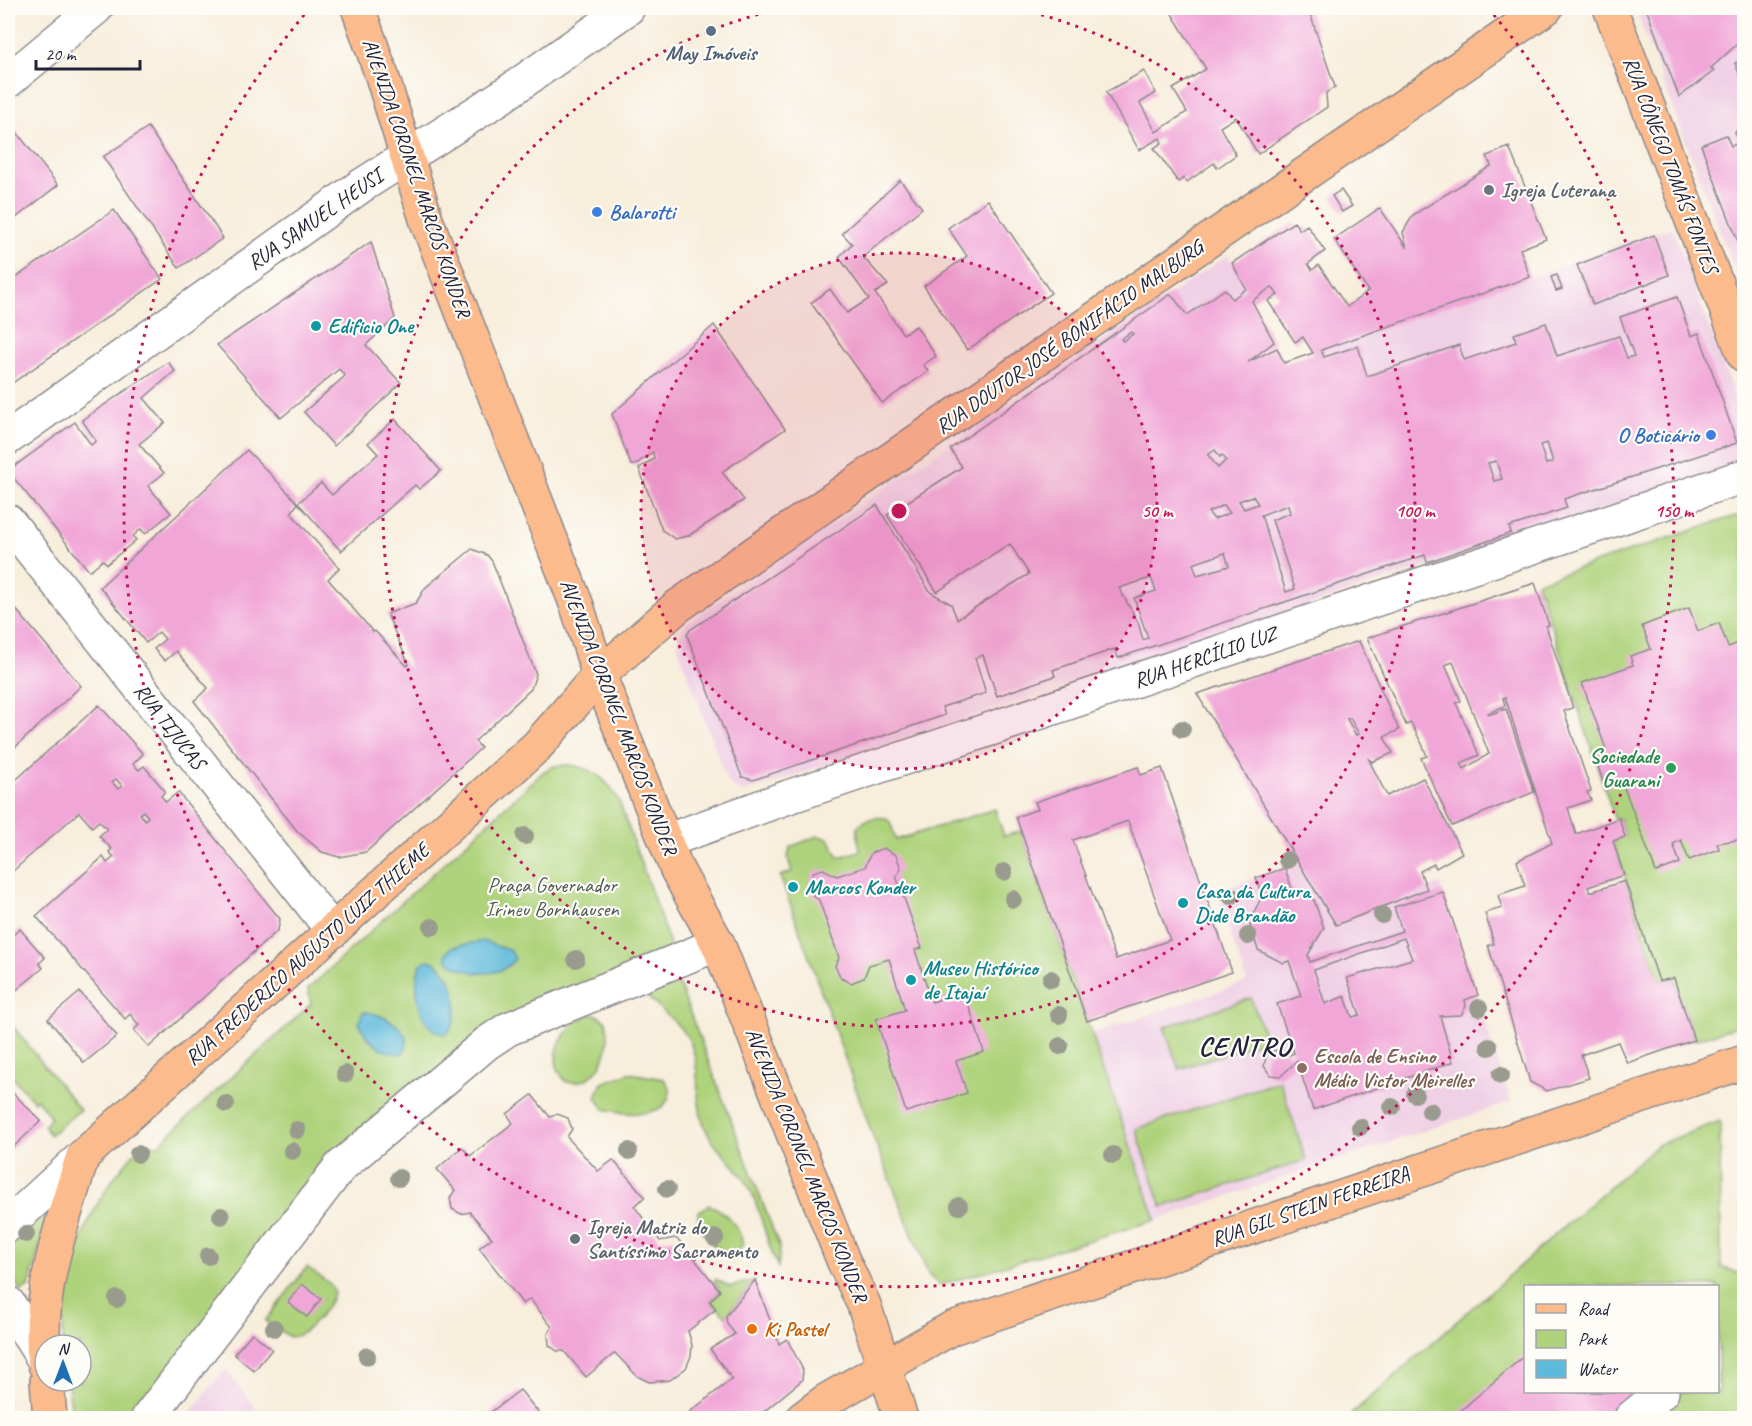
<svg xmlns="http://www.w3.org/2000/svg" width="1752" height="1426" font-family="Caveat,sans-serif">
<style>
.built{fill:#f0d0e5}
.green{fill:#afd37c;stroke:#687a5c;stroke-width:1.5;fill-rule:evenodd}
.water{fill:#5dbadb;stroke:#406e8b;stroke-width:1.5}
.building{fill:#f1a6d8;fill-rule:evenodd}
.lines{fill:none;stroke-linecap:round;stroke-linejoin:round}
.minor-casing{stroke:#8c888c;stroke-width:36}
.major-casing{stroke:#8c888c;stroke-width:36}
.minor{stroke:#fff;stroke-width:33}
.major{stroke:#fbbb8d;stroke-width:33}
.tree{fill:#999b8e}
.ring{fill:none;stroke:#c2185b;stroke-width:3;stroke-dasharray:3 6}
.service-dot{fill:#5c6f8a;stroke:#fdfcf7;stroke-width:2}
.worship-dot{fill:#6b7280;stroke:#fdfcf7;stroke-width:2}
.shop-dot{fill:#3f7fe0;stroke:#fdfcf7;stroke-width:2}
.culture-dot{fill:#0f9aa8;stroke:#fdfcf7;stroke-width:2}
.leisure-dot{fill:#2e9e5b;stroke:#fdfcf7;stroke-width:2}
.education-dot{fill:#8d6e63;stroke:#fdfcf7;stroke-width:2}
.food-dot{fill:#e8710a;stroke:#fdfcf7;stroke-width:2}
.labels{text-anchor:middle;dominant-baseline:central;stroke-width:4.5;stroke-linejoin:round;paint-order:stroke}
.service-label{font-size:21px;font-weight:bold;fill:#4e5e75;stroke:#fdfcf7}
.street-label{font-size:21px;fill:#22223b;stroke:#fdfcf7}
.worship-label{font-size:21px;font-weight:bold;fill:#5b616d;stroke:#fdfcf7;text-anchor:start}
.shop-label{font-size:21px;font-weight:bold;fill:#366cbe;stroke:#fdfcf7;text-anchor:start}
.culture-label{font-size:21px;font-weight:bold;fill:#0d838f;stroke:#fdfcf7;text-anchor:start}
.leisure-label{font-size:21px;font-weight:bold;fill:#27864d;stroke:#fdfcf7;text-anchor:end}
.park-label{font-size:21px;fill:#4c574e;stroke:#fdfcf7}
.education-label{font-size:21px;font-weight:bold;fill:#785e54;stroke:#fdfcf7;text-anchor:start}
.food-label{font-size:21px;font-weight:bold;fill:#c56008;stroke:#fdfcf7;text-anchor:start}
.district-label{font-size:27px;font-weight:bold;letter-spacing:1.5px;fill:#22223b;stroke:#fdfcf7}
.centre{fill:#c2185b;stroke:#fdfcf7;stroke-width:3}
.ring-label{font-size:18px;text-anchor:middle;font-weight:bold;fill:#c2185b;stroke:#fdfcf7;stroke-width:4.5;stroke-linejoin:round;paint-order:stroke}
</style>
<rect width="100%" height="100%" fill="#fdfcf7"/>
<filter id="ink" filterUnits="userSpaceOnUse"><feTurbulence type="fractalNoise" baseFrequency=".0167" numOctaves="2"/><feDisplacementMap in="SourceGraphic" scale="12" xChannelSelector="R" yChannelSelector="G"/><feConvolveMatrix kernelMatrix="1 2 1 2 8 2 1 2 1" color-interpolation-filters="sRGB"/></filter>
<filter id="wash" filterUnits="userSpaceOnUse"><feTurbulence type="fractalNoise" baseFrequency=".008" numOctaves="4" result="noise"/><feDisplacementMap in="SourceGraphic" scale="24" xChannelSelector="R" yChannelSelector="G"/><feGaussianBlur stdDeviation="1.35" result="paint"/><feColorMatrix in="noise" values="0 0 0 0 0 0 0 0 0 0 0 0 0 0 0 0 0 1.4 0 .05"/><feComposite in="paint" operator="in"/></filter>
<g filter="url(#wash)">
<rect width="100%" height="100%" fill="#f7eedc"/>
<!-- built -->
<g class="built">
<path d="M1635 8H1744V298L1728 252Z"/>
<path d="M1672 227 1744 422V463L1063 685 745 792 735 789 727 781 678 647V639L687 623 1228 255 1285 363Z"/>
<path d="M1299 864 1336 925 1440 884 1511 1102 1156 1220 1091 1034 1247 982 1216 891Z"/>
<path d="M225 1369 263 1418H186Z"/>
</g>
<!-- green -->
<g class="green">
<path d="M1735 516 1744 519V1024L1694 1040 1674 978 1659 981 1613 841 1625 836 1619 818 1615 820 1537 582Z"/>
<path d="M569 765C594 768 607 779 619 801L671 947 470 1044 134 1418H73L67 1381H81V1345H63C61 1269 89 1199 142 1145H158L311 1004 308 989 543 772 554 766Z"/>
<path d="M995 809 1004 836 1021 831 1156 1220 941 1285 929 1276 872 1134 780 876 792 872 788 858 790 847 818 836 829 839 839 857 860 851 857 828C862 820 876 816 885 818L890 822 896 840Z"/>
<path d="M671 979 680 987 780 1248 778 1267C765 1241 762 1211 748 1185 733 1158 712 1152 702 1119 694 1092 702 1064 688 1038 675 1017 653 1007 639 986Z"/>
<path d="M1251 998 1266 1040 1179 1069 1164 1027Z"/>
<path d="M595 1014 606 1021C613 1049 600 1086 566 1082 563 1077 558 1072 557 1066 552 1044 574 1016 595 1014Z"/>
<path d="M8 1020 80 1110 50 1135 44 1126 51 1118 37 1099 34 1101 8 1073Z"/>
<path d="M629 1073 664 1079 670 1089C670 1121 623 1114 604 1109L596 1097 602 1083Z"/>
<path d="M1280 1081 1306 1160 1162 1207 1136 1129Z"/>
<path d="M1720 1121 1721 1267 1744 1275V1418H1347L1657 1145ZM1526 1286H1718V1392H1526Z"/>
<path d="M709 1205C726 1211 740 1227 743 1245L735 1254C715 1254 697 1230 698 1212Z"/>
<path d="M46 1210 47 1216 29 1287 21 1291 8 1272V1242Z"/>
<path d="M307 1267 330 1284 334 1291C330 1306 307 1337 290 1337L265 1321Z"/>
<path d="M716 1279 730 1287 755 1280 726 1316 710 1301 720 1291 714 1282Z"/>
</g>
<!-- water -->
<g class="water">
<path d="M483 941 511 951 515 959C499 980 465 975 447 960L446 954 452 947Z"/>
<path d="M427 960C453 962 468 1020 445 1034 418 1031 411 984 421 964Z"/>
<path d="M363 1012C382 1012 420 1032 402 1054 383 1054 366 1041 359 1023Z"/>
</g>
<g id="blocks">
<!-- building -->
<g class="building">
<path d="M1172 8H1308L1335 87 1326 93 1327 107 1258 154 1236 117 1220 127 1236 155 1217 168 1214 163 1187 182 1184 178 1178 182 1154 148 1162 143 1160 138 1139 150 1106 92 1144 71 1156 93 1140 103 1156 132 1187 112 1173 89 1206 69 1169 9Z"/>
<path d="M1646 8H1744V38L1711 68 1714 71 1679 97Z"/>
<path d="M1744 59V87L1735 63Z"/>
<path d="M8 121 58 185 8 224Z"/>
<path d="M148 127 223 238 179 268 103 157Z"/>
<path d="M1744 128V257L1701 145 1726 135 1731 146 1739 143 1735 132Z"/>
<path d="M1509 147 1546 239 1520 249 1530 277 1321 350 1324 357 1358 346 1367 376 1459 345 1464 360 1516 342 1514 334 1546 323 1557 356 1619 336 1627 358 1634 356 1620 317 1677 297 1691 336 1699 333 1737 443 1564 499 1567 508 1509 527 1511 533 1427 562 1425 555 1118 658 1115 649 1053 670 1055 676 997 696 983 655 975 658 986 693 942 707 945 715 753 780 742 777 687 635 690 630 877 505 930 592 951 604 957 619 1029 574 1010 544 937 592 887 515 962 467 950 449 1171 294 1187 315 1225 289 1232 299 1246 289 1232 263 1294 222 1300 230 1307 225 1325 251 1308 264 1312 270 1319 265 1347 307 1368 291 1334 239 1380 208 1407 248 1403 232 1413 215 1491 166 1487 156ZM1272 287 1278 295 1268 301 1295 342 1303 337 1313 353 1284 363 1277 348 1248 362 1274 342 1252 301ZM1131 332 1133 334 1123 341 1121 339ZM1547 443 1553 462 1546 464 1540 445ZM1215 450 1220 457 1222 455 1226 460 1218 468 1208 455ZM1496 461 1502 479 1494 481 1488 463ZM1253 496 1258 504 1244 509 1239 501ZM1224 505 1230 513 1214 519 1208 512ZM1288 505 1290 513 1272 520 1295 589 1286 592 1261 515ZM1225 553 1229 566 1197 575 1193 564ZM1151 578 1156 591 1134 598 1148 638 1143 640 1138 622 1119 588Z"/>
<path d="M900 180 922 208 863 257 888 285 875 293 903 334 916 326 936 356 923 365 929 371 882 403 811 303 830 289 847 313 869 299 839 257 852 244 842 233Z"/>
<path d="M1341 190 1352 206 1342 212 1332 196Z"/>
<path d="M988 200 1051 293 967 350 924 286 967 256 948 228Z"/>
<path d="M114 210 162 279 8 386V283Z"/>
<path d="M1654 235 1669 275 1593 305 1577 265Z"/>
<path d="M371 242 395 318 366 345 401 383 334 446 304 412 345 376 339 369 281 418 217 345Z"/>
<path d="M1557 275 1562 289 1556 291 1551 277Z"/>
<path d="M714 325 785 429 722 472 744 500 688 536 675 539 662 530 639 468 654 459 653 452 635 465H631L612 414Z"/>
<path d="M168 362 175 371 144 398 165 423 139 444 164 473 148 486 171 513 145 534 141 529 133 536 136 540 107 564 103 560 89 571 8 471 75 422 91 445 96 441 82 420Z"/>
<path d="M395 419 441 471 419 489 415 485 341 551 298 503 321 483 332 495 378 454 368 443Z"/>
<path d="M247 450 298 503 291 513 339 568 328 579 373 632 375 631 407 666 409 665 387 614 416 603 425 588 472 549 487 555 492 561 536 674 531 689 475 741 481 748 366 852 339 857 322 852 298 832 194 701 208 688 176 651 165 661 154 649 165 639 159 632 146 643 100 587Z"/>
<path d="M1535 583 1549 625 1546 626 1573 708 1564 711 1591 791 1587 792 1591 800 1568 808 1576 834 1619 818 1625 837 1613 841 1624 875 1588 887 1590 892 1625 881 1659 981 1674 978 1694 1040 1627 1063 1618 1042 1581 1055 1589 1078 1547 1091 1530 1082 1488 945 1494 944 1485 913 1502 908 1498 895 1525 886 1517 861 1552 843 1505 697 1503 698 1505 706 1488 713V715L1506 709 1534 792 1452 826 1421 758 1427 756 1423 746 1411 723 1406 725 1367 638ZM1453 662 1489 754 1464 769 1461 763 1479 755 1456 703 1461 701 1445 665Z"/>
<path d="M8 600 81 686 8 754Z"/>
<path d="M1689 608 1698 631 1719 623 1728 647 1744 641V839L1717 843 1719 849 1689 860 1681 840 1673 844 1680 863 1656 872 1622 782 1605 788 1594 754 1606 749 1582 683 1633 665 1630 656 1651 649 1642 626Z"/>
<path d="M1359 641 1399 730 1384 737 1393 753 1372 762 1368 758 1387 796 1423 778 1462 853 1436 868 1434 864 1420 871 1427 889 1336 925 1197 694ZM1350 718 1359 734 1356 735 1347 719Z"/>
<path d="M99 705 143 754 133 764 139 770 144 766 165 791 161 796 166 802 178 792 280 919 278 930 149 1047 134 1030 139 1025 130 1014 125 1019 36 916 103 857 107 863 114 857 109 852 112 849 99 836 107 829 99 821 92 827 79 812 13 871 8 865V787ZM116 779 122 786 118 789 112 782ZM143 811 148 817 145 820 140 814Z"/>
<path d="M1138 767 1141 775 1162 768 1232 972 1087 1021 1016 817 1038 809 1035 802ZM1128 821 1170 940 1116 959 1073 840Z"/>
<path d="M883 848 896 855 901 869 896 876 922 948 915 950 932 1002 964 991 984 1052 956 1061 967 1093 906 1112 876 1019 905 1010 889 959 869 965 864 978 851 983 841 978 835 966 839 958 819 900 813 896 809 884 813 872 823 869 837 876 865 867 871 853Z"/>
<path d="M1285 868 1292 889 1314 900 1324 928 1308 955 1310 962 1402 931 1394 907 1443 892 1478 995 1465 1000 1466 1006 1461 1015 1440 1016 1453 1062 1313 1110 1297 1061 1281 1076 1270 1075 1264 1066 1267 1053 1280 1049 1289 1055 1294 1053 1277 1004 1301 996 1289 961 1283 963 1258 950 1249 922 1262 896 1256 878ZM1404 938 1412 959 1347 978 1360 1015 1352 1017 1345 996 1325 1004 1314 970Z"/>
<path d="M20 929 45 958 39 963 43 968 8 997V939Z"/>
<path d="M80 992 117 1036 84 1063 48 1019Z"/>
<path d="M8 1088 41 1121 8 1152Z"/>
<path d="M532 1095 550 1117 557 1114 568 1118 572 1129 567 1137 598 1171 613 1160 645 1197 634 1206 660 1241 675 1238 682 1243 720 1291 710 1301 716 1309 688 1331 692 1345 691 1356 686 1368 670 1380 649 1382 637 1376 615 1353 586 1377 564 1351H557L549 1345 548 1334 552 1327 530 1299 523 1304 479 1248 492 1238 470 1212 461 1214 452 1209 450 1198 455 1190 437 1169 462 1147 470 1156 513 1123 507 1114Z"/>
<path d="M755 1280 779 1344 787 1339 803 1370 802 1380 756 1418H682L732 1379 710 1349 735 1334 727 1324 726 1316Z"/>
<path d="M302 1284 321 1299 307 1317 288 1302Z"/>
<path d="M252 1333 272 1349 254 1371 234 1354Z"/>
<path d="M1526 1354V1392H1638L1608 1418H1452Z"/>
<path d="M520 1390 543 1418H483Z"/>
</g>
</g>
</g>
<g filter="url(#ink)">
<use href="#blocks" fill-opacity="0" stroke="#8c888c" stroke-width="1.5"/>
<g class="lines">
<!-- minor casing -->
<g class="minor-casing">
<g id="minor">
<path d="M8 81 96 8"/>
<path d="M8 438 361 186 501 97 628 8"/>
<path d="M8 521 333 931"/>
<path d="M666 841 788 797 1744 476"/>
<path d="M8 1225 83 1156"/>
<path d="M8 1303 44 1360"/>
<path d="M148 1418 340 1167 487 1043 508 1029 718 944"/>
<path d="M1631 1418 1662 1392"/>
</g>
</g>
<!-- major casing -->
<g class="major-casing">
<g id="major">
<path d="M358 8 382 76 427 222 577 606 599 675 677 870 718 944 843 1260 864 1305 901 1418"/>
<path d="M1610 8 1744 355"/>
<path d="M45 1365C35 1297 63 1219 83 1156L537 746 599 675 678 606 1546 8"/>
<path d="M47 1381 50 1418"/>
<path d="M803 1418 827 1400 952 1328 1744 1062"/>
</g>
</g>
<!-- minor -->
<use href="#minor" class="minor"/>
<!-- major -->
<use href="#major" class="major"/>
</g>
<!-- trees -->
<g class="tree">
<circle cx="1182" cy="729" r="9"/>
<circle cx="525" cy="836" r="9"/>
<circle cx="1287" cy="860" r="9"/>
<circle cx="1004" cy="872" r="9"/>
<circle cx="1231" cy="896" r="9"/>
<circle cx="1013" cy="899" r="9"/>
<circle cx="1382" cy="915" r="9"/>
<circle cx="432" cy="927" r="9"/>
<circle cx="1248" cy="936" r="9"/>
<circle cx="576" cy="959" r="9"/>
<circle cx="1051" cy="979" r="9"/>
<circle cx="1479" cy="1008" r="9"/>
<circle cx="1059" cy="1015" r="9"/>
<circle cx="1060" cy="1046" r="9"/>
<circle cx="1489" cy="1047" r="9"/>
<circle cx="345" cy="1074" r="9"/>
<circle cx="1501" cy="1075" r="9"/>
<circle cx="1415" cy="1094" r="9"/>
<circle cx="226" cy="1104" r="9"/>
<circle cx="1392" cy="1107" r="9"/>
<circle cx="1430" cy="1111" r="9"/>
<circle cx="1360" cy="1127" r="9"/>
<circle cx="297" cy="1130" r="9"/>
<circle cx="292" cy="1151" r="9"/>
<circle cx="629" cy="1151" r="9"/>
<circle cx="138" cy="1154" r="9"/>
<circle cx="1113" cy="1155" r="9"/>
<circle cx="399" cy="1178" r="9"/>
<circle cx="667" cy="1189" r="9"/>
<circle cx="959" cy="1206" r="9"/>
<circle cx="221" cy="1216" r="9"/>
<circle cx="26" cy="1234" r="9"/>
<circle cx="715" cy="1238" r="9"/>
<circle cx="208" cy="1256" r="9"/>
<circle cx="117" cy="1299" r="9"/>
<circle cx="274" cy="1328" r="9"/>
<circle cx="367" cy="1356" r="9"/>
</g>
</g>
<!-- distance rings -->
<circle cx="899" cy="511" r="258" fill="#c2185b" fill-opacity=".12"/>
<g class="ring">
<circle cx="899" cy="511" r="258"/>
<path d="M1015 8A516 516 0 1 1 783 8"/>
<path d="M1488 8A775 775 0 1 1 310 8"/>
</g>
<!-- markers -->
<circle class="service-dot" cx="711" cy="31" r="6"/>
<g class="worship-dot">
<circle cx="1489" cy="190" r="6"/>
<circle cx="575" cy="1239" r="6"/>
</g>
<g class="shop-dot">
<circle cx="597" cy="212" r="6"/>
<circle cx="1711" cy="435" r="6"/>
</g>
<g class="culture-dot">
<circle cx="316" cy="326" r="6"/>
<circle cx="793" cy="887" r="6"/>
<circle cx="1183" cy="903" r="6"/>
<circle cx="911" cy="980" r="6"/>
</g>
<circle class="leisure-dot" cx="1671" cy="768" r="6"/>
<circle class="education-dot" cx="1302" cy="1068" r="6"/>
<circle class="food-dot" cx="752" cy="1329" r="6"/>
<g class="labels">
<!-- service labels -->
<g class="service-label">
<text x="711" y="53">May Imóveis</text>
</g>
<!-- street labels -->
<g class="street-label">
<text transform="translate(1671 165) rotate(69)">RUA CÔNEGO TOMÁS FONTES</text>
<text transform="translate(417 178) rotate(71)">AVENIDA CORONEL MARCOS KONDER</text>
<text transform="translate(315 219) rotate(-35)">RUA SAMUEL HEUSI</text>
<text transform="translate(1069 337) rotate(-35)">RUA DOUTOR JOSÉ BONIFÁCIO MALBURG</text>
<text transform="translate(1205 657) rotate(-19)">RUA HERCÍLIO LUZ</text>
<text transform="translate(619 717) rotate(69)">AVENIDA CORONEL MARCOS KONDER</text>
<text transform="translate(170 726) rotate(52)">RUA TIJUCAS</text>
<text transform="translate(307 954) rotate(-42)">RUA FREDERICO AUGUSTO LUIZ THIEME</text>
<text transform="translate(807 1165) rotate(68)">AVENIDA CORONEL MARCOS KONDER</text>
<text transform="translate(1310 1206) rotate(-19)">RUA GIL STEIN FERREIRA</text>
</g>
<!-- worship labels -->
<g class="worship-label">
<text x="1501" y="190">Igreja Luterana</text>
<text x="587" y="1227">Igreja Matriz do<tspan x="587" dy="24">Santíssimo Sacramento</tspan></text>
</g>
<!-- shop labels -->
<g class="shop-label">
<text x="609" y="212">Balarotti</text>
<text x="1699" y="435" text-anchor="end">O Boticário</text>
</g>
<!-- culture labels -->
<g class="culture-label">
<text x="328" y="326">Edificio One</text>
<text x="805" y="887">Marcos Konder</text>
<text x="1195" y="891">Casa da Cultura<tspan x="1195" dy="24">Dide Brandão</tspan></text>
<text x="923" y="968">Museu Histórico<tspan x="923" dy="24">de Itajaí</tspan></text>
</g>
<!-- leisure labels -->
<g class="leisure-label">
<text x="1659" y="756">Sociedade<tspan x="1659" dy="24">Guarani</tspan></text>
</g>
<!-- park labels -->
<g class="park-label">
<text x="552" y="885">Praça Governador<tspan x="552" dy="24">Irineu Bornhausen</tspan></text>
</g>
<!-- education labels -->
<g class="education-label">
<text x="1314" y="1056">Escola de Ensino<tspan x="1314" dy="24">Médio Victor Meirelles</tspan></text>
</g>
<!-- food labels -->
<g class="food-label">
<text x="764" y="1329">Ki Pastel</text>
</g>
<!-- district labels -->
<g class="district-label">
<text x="1245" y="1046">CENTRO</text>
</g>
</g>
<circle cx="899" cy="511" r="9" class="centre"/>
<g class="ring-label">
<text x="1157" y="517">50 m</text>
<text x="1415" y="517">100 m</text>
<text x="1674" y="517">150 m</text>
</g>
<!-- margin -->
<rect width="1752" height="1426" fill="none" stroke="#fdfcf7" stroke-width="30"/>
<!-- legend -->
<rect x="1524" y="1285" width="195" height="108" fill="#fdfcf7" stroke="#a5a5ac" stroke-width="1.5"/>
<rect x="1536" y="1304" width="30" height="9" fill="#fbbb8d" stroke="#a5a5ac" stroke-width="1.5"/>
<text x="1578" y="1315" font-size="18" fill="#22223b">Road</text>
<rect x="1536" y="1330" width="30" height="18" fill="#afd37c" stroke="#a5a5ac" stroke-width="1.5"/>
<text x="1578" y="1345" font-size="18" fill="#22223b">Park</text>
<rect x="1536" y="1360" width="30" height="18" fill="#5dbadb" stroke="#a5a5ac" stroke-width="1.5"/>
<text x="1578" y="1375" font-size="18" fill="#22223b">Water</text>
<!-- north arrow -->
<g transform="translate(63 1363)"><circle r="28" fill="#fdfcf7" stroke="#a5a5ac" stroke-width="1.5"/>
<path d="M0-4.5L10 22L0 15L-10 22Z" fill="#1f6fb2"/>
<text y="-9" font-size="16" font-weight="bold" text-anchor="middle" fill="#22223b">N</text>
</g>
<!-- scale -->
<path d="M36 60v9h104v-9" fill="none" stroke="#22223b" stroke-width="3"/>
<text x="45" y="60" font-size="18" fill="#22223b" stroke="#fdfcf7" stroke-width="4.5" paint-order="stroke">20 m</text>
</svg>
